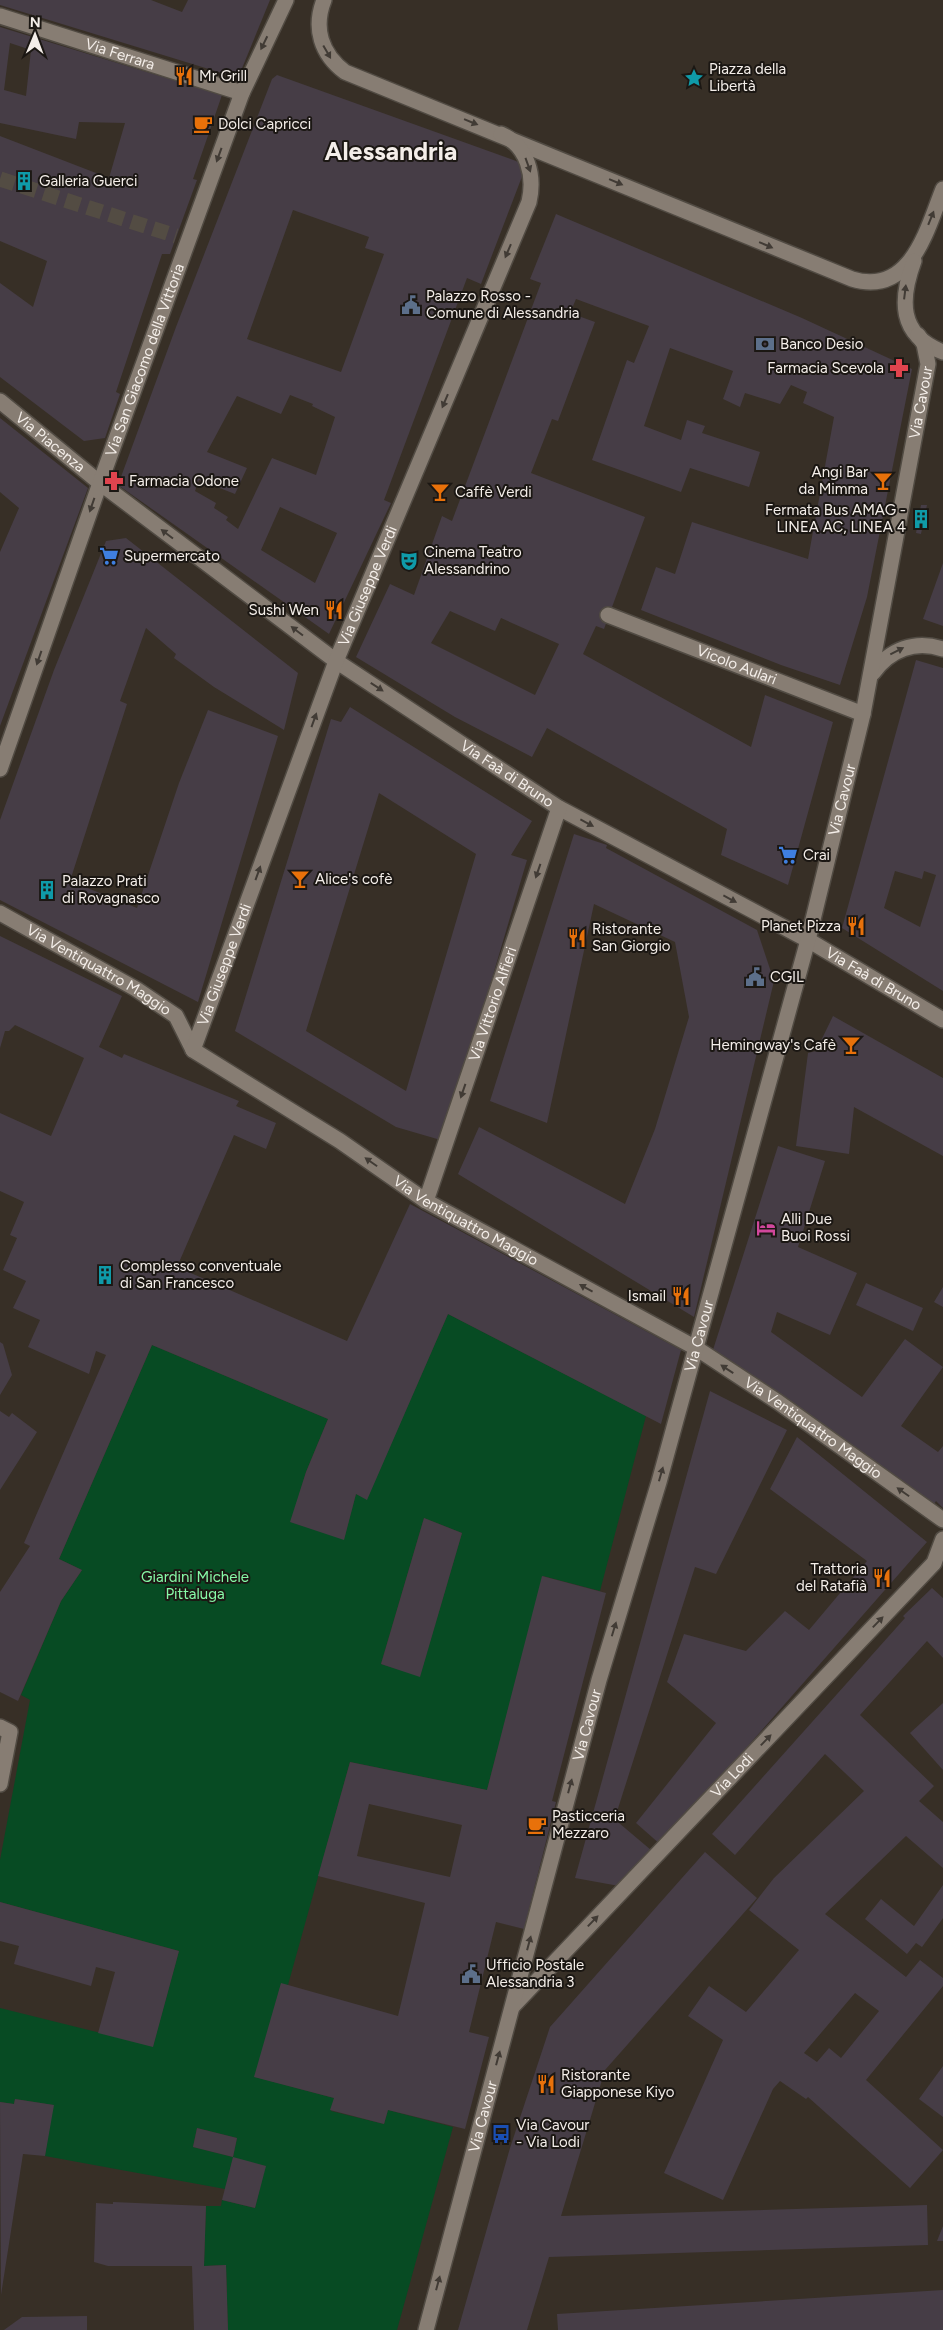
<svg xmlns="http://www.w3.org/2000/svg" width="943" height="2330" font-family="Figtree,sans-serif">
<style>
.green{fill:#074b23;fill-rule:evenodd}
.building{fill:#463d46;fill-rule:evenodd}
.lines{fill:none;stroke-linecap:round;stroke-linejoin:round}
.minor-tunnel{stroke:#534c43;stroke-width:15;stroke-dasharray:15 8;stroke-linecap:butt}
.minor-casing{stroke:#514b43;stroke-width:18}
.minor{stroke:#877d73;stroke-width:15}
.oneway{fill:#413b35}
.labels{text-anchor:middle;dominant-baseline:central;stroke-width:4;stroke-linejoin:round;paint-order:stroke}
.street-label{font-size:15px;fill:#f4eee9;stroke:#1b1713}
.poi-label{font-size:15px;fill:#f4eee9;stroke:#1b1713;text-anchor:start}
.park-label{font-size:15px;fill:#87f9a7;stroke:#1b1713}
.town-label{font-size:25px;font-weight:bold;fill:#f4eee9;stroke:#1b1713}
</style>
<rect width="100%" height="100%" fill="#372f26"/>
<!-- green -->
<path class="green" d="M448 1314 646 1416 600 1591 543 1576 487 1790 350 1762 288 1985 281 1984 255 2077 334 2098 331 2111 384 2124 388 2110 453 2127 397 2330H228L226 2265 204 2266 206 2206H221L222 2200 255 2208 265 2166 233 2158 225 2189 45 2156 53 2105 15 2099 14 2104 0 2102V2008L153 2046 179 1951 0 1902V1860L30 1700 21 1695 61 1601 82 1570 59 1559 152 1345 328 1419 306 1472 291 1522 344 1539 356 1494 367 1499ZM424 1518 462 1533 420 1676 381 1664ZM197 2128 237 2138 233 2157 193 2147Z"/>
<!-- building -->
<g class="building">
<path d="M0 0H151L182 12 188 0H270L238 78 0 5Z"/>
<path d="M0 27 222 95 193 179 197 180 170 254H162L116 392 120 394 105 438 84 441 0 377V283L33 307 47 261 0 241V136L109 178 125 123 79 122 76 139 0 123ZM10 43 31 50 26 96 4 90Z"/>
<path d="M277 75 516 161 520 163 523 174 481 284 467 278 384 500 391 503 329 634 118 485 176 327 272 79ZM293 210 369 237 365 248 384 254 341 372 247 339ZM290 395 313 404 312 406 335 417 316 475 272 458 238 529 226 520 228 517 214 508 216 503 195 491 199 480 235 494 247 468 207 452 237 396 281 414ZM280 507 337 533 315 583 261 550Z"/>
<path d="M556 214 802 318 912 369 867 597 840 685 781 665 641 610 656 567 675 574 692 522 808 559 834 417 803 403 807 392 791 385 780 404 745 393 740 407 723 399 733 371 670 348 644 426 681 440 687 420 705 426 702 433 760 452 749 487 690 468 681 492 592 460 627 360 634 363 649 326 576 299 570 313 595 322 558 421 552 419 531 473 645 517 604 629 596 626 583 654 751 747 765 695 833 722 788 885 721 855 727 829 547 728 532 757 455 717 356 657 390 584 414 595 442 516 452 521 541 283 530 279ZM450 611 495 631 501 618 559 644 535 695 431 643Z"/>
<path d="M0 418 88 488 0 726V552L19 508 0 492Z"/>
<path d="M921 505H927L921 534 916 533Z"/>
<path d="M126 538 298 673 284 730 214 687 174 658 176 654 146 628 120 701 127 704 70 881 137 908 179 783 208 710 278 736 198 1002 0 900V820L54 670 106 541Z"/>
<path d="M943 563V626L923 619Z"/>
<path d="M916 660 943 668V991L842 928ZM895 871 922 879 924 871 936 875 920 927 884 908Z"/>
<path d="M350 707 532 821 511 855 527 860 444 1141 396 1127 235 1031 331 719 341 722ZM379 793 476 854 406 1091 306 1031Z"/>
<path d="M574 834 607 845 606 848 757 930 774 981 694 1317 458 1174 479 1127 625 1204 655 1129 689 1017 675 942 594 904 547 1123 490 1101Z"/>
<path d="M0 936 122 996 99 1047 122 1058 124 1054 239 1101 236 1106 276 1123 266 1149 234 1135 177 1267 347 1341 410 1204 681 1350 661 1424 448 1314 367 1500 356 1494 344 1540 290 1522 306 1472 328 1419 152 1345 59 1559 82 1570 61 1601 18 1701 0 1692V1592L30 1546 24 1543 106 1355 96 1351 89 1374 28 1347 40 1320 13 1308 26 1281 3 1270 17 1238 10 1235 24 1202 0 1191V1113L51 1136 84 1058 15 1025 9 1031H5L0 1048Z"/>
<path d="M833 1016 943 1078V1156L854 1107 849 1154 796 1146 808 1053 816 1051Z"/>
<path d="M778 1146 825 1161 798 1247 857 1273 830 1335 777 1312 771 1332 862 1397 905 1339 943 1367 901 1426 938 1452 943 1446V1508L936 1501 933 1506 727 1358 712 1353Z"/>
<path d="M866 1283 923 1308 913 1331 856 1305Z"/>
<path d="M943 1287V1307L934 1302Z"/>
<path d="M0 1342 3 1344 12 1375 0 1395Z"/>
<path d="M710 1391 787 1430 716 1574 695 1567 614 1821 619 1823 651 1850 619 1886 575 1878Z"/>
<path d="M0 1411 9 1417 12 1413 37 1432 0 1490Z"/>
<path d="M797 1437 927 1542 661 1845 636 1823 716 1723 667 1682 684 1634 746 1651 785 1611 809 1630 867 1561 770 1489Z"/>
<path d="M424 1518 462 1533 420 1677 381 1664Z"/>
<path d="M542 1576 606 1593 552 1801 556 1802 524 1929 496 1922 469 2032 489 2037 465 2129 388 2110 384 2124 330 2110 334 2098 254 2077 281 1983 398 2016 425 1903 318 1876 350 1762 487 1790ZM369 1804 462 1825 450 1877 357 1856Z"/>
<path d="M932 1588 943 1598V1658L927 1641 860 1715 934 1786 919 1801 943 1822V1868L906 1836 825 1914 906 1977 920 1960 943 1978V1986L866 2080 943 2150 910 2188 808 2097 806 2099 780 2081 773 2089 723 2200 664 2173 723 2040 688 2016 709 1986 746 2012 799 1950 749 1910 774 1878 864 1791 825 1754 735 1855 712 1834 905 1618 903 1616ZM855 1993 879 2011 841 2058 829 2048 817 2062 804 2053Z"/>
<path d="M943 1703V1770L910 1733Z"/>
<path d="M705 1852 757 1898 605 2070 561 2216 927 2205 928 2245 549 2257 527 2330H458L510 2148 550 2027Z"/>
<path d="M943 1885V1918L922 1947 916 1943 907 1954 865 1919 881 1899 914 1926Z"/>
<path d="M0 1902 179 1951 153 2047 98 2033 115 1972 96 1967 91 1986 14 1964 19 1946 0 1941Z"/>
<path d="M943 2066V2117L919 2099Z"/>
<path d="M15 2099 54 2105 45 2156 23 2154 1 2295 0 2102 14 2104Z"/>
<path d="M197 2128 237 2138 233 2157 193 2147Z"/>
<path d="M233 2157 266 2166 255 2208 222 2200Z"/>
<path d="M113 2202 206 2206 204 2266 226 2265 228 2330H194L192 2266H108L94 2262 96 2203 113 2204Z"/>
<path d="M943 2226V2241H937Z"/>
<path d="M943 2290V2330H558L557 2314Z"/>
<path d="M87 2316V2330H4L22 2317Z"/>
</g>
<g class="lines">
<!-- minor-tunnel -->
<path class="minor-tunnel" d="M0 179 176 236"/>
<!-- minor casing -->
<g class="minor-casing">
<g id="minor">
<path d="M324 0C313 28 321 54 345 72L852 279C911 297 927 229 943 189"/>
<path id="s1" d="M0 16 242 93"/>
<path d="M914 261C900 299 898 335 943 352"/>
<path id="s2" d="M0 401 100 483 336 661 559 808 808 940 943 1020"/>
<path id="s3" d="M608 615 863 714"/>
<path d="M873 673C890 649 915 640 943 649"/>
<path id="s4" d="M0 769 100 483 242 93 286 0"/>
<path id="s5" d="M0 913 136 989 176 1016 193 1050 340 1141 426 1201 696 1348 778 1402 943 1520"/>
<path id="s6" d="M193 1050 336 661 529 202C535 176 528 146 501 134"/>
<path id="s7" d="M426 1201 559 808"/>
<path d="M0 1727 10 1732 0 1784"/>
<path id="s8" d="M513 2006 934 1563 943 1539"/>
<path id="s9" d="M426 2330 599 1680 659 1482 808 940 863 714 928 364 924 344 918 335"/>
</g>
</g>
<!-- minor -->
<use href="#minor" class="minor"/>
</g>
<!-- one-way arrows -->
<defs><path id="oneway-solid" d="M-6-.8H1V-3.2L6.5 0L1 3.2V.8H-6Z" transform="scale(1.25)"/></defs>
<g class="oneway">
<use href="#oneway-solid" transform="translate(264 43) rotate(116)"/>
<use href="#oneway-solid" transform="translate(327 52) rotate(60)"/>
<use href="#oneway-solid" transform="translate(471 122) rotate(22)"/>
<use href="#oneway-solid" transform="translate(219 155) rotate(110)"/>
<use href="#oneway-solid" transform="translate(528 165) rotate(70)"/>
<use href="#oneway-solid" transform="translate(616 182) rotate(23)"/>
<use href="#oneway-solid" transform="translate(931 218) rotate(-68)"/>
<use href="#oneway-solid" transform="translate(766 245) rotate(23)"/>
<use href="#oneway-solid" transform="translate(508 251) rotate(113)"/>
<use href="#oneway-solid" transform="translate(905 292) rotate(-83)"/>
<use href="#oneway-solid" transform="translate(445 401) rotate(113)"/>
<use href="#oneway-solid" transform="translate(92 505) rotate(109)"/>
<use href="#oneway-solid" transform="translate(167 534) rotate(-143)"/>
<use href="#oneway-solid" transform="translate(297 631) rotate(-143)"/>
<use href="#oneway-solid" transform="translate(897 651) rotate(-27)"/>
<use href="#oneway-solid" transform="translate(39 658) rotate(109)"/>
<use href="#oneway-solid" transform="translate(377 687) rotate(33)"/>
<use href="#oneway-solid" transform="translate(314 720) rotate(-70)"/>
<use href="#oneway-solid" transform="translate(587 823) rotate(28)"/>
<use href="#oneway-solid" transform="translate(538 871) rotate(109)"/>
<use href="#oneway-solid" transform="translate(258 873) rotate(-70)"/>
<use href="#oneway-solid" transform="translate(730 899) rotate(28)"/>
<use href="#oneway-solid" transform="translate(463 1091) rotate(109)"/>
<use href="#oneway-solid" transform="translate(371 1162) rotate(-145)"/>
<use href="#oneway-solid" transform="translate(586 1288) rotate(-151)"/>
<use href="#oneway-solid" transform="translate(727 1369) rotate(-147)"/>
<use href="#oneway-solid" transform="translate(661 1474) rotate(-74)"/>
<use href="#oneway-solid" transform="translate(903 1492) rotate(-145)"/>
<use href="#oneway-solid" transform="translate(878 1622) rotate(-46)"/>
<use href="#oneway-solid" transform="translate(614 1629) rotate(-73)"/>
<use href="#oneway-solid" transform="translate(766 1740) rotate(-46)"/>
<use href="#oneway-solid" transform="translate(570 1786) rotate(-75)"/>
<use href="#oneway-solid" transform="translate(593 1921) rotate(-46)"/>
<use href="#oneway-solid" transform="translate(529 1943) rotate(-75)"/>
<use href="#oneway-solid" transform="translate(498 2058) rotate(-75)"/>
<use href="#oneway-solid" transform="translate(438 2283) rotate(-75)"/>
</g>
<!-- icons -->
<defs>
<g id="restaurant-bare" transform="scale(1.5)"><path d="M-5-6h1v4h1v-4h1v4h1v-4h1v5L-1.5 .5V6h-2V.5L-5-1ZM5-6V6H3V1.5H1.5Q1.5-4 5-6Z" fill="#e8710a" stroke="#1b1713" stroke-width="2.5" paint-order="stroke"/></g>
<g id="sight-bare" transform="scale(1.5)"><path d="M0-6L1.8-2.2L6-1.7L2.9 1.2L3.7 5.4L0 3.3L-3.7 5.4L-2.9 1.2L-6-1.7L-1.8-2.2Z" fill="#0f9aa8" stroke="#1b1713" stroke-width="2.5" paint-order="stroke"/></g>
<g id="cafe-bare" transform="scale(1.5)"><path d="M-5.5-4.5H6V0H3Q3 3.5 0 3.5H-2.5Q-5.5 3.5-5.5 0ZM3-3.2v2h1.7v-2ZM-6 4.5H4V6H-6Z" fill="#e8710a" stroke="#1b1713" stroke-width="2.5" paint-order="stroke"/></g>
<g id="building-bare" transform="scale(1.5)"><path d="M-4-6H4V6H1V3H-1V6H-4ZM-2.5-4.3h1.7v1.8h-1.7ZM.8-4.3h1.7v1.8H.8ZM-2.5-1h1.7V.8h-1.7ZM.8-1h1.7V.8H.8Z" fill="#0f9aa8" stroke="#1b1713" stroke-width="2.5" paint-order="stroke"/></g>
<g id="civic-bare" transform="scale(1.5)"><path d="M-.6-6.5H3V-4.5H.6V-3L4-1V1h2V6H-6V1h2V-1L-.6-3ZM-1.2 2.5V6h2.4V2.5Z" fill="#5c6f8a" stroke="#1b1713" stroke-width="2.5" paint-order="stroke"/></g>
<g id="bank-bare" transform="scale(1.5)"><path d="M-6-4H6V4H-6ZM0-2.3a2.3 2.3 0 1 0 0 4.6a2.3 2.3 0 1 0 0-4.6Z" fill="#5c6f8a" stroke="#1b1713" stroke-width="2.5" paint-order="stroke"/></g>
<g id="pharmacy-bare" transform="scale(1.5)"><path d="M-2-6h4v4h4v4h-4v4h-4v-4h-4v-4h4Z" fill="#e0444e" stroke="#1b1713" stroke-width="2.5" paint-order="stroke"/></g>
<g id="bar-bare" transform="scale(1.5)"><path d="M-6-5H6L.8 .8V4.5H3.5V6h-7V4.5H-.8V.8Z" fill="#e8710a" stroke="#1b1713" stroke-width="2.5" paint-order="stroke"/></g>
<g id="supermarket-bare" transform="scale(1.5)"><path d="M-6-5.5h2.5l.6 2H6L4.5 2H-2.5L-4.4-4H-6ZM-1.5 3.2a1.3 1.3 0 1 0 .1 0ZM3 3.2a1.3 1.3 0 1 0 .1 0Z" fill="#3f7fe0" stroke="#1b1713" stroke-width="2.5" paint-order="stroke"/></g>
<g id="theatre-bare" transform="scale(1.5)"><path d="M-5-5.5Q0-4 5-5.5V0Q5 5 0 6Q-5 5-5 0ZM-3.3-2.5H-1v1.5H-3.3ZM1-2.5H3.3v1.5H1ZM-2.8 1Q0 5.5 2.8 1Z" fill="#0f9aa8" stroke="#1b1713" stroke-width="2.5" paint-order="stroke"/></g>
<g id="hotel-bare" transform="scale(1.5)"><path d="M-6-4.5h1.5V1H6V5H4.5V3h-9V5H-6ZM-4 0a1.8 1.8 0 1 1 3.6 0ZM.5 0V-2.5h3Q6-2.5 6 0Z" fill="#d1479c" stroke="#1b1713" stroke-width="2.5" paint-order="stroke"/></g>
<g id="bus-bare" transform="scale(1.5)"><path d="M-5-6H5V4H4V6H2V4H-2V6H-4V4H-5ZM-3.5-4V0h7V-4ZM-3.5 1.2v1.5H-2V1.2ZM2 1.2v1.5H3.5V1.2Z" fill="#1a4fb4" stroke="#1b1713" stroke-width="2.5" paint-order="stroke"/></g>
</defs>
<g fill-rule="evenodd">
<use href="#restaurant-bare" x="184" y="76"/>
<use href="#sight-bare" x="694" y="78"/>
<use href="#cafe-bare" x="203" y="124"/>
<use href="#building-bare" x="24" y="181"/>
<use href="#civic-bare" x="411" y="305"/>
<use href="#bank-bare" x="765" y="344"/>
<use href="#pharmacy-bare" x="899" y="368"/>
<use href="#pharmacy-bare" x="114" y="481"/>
<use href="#bar-bare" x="883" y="481"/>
<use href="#bar-bare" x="440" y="492"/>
<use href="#building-bare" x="921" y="519"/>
<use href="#supermarket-bare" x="109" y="556"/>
<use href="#theatre-bare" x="409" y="561"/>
<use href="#restaurant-bare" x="334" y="610"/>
<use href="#supermarket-bare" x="788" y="855"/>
<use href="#bar-bare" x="300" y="879"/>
<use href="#building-bare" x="47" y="890"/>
<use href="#restaurant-bare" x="856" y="926"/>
<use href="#restaurant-bare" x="577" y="938"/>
<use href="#civic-bare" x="755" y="977"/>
<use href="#bar-bare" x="851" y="1045"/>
<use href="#hotel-bare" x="766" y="1228"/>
<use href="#building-bare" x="105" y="1275"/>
<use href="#restaurant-bare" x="681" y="1296"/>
<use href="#restaurant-bare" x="882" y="1578"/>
<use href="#cafe-bare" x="537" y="1825"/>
<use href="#civic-bare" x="471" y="1974"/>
<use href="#restaurant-bare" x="546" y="2084"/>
<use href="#bus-bare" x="501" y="2134"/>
</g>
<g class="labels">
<!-- street labels -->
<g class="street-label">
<text stroke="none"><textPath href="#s1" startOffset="126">Via Ferrara</textPath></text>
<text stroke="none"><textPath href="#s4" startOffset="434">Via San Giacomo della Vittoria</textPath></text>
<text stroke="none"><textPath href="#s9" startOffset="1991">Via Cavour</textPath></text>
<text stroke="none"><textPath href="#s2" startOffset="65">Via Piacenza</textPath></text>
<text stroke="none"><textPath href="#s6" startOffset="496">Via Giuseppe Verdi</textPath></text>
<text stroke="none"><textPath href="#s3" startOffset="138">Vicolo Aulari</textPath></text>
<text stroke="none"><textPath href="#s2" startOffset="630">Via Faà di Bruno</textPath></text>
<text stroke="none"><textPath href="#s9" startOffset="1586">Via Cavour</textPath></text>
<text stroke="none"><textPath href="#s6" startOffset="91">Via Giuseppe Verdi</textPath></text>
<text stroke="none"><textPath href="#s5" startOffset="114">Via Ventiquattro Maggio</textPath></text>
<text stroke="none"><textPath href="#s2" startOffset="1050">Via Faà di Bruno</textPath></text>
<text stroke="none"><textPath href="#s7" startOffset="208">Via Vittorio Alfieri</textPath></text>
<text stroke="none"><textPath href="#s5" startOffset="564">Via Ventiquattro Maggio</textPath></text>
<text stroke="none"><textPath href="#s9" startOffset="1031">Via Cavour</textPath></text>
<text stroke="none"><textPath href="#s5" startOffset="969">Via Ventiquattro Maggio</textPath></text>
<text stroke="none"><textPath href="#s9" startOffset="626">Via Cavour</textPath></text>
<text stroke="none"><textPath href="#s8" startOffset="318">Via Lodi</textPath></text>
<text stroke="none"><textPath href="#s9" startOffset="221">Via Cavour</textPath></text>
</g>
<!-- poi labels -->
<g class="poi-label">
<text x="709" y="69">Piazza della<tspan x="709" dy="17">Libertà</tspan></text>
<text x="199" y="76">Mr Grill</text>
<text x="218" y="124">Dolci Capricci</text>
<text x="39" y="181">Galleria Guerci</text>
<text x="426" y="296">Palazzo Rosso -<tspan x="426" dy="17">Comune di Alessandria</tspan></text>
<text x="780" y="344">Banco Desio</text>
<text x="884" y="368" text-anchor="end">Farmacia Scevola</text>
<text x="868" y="472" text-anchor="end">Angi Bar<tspan x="868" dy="17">da Mimma</tspan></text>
<text x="129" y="481">Farmacia Odone</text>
<text x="455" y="492">Caffè Verdi</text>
<text x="906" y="510" text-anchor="end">Fermata Bus AMAG -<tspan x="906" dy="17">LINEA AC, LINEA 4</tspan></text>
<text x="424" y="552">Cinema Teatro<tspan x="424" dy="17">Alessandrino</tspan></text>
<text x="124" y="556">Supermercato</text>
<text x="319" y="610" text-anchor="end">Sushi Wen</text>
<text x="803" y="855">Crai</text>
<text x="315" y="879">Alice's cofè</text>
<text x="62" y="881">Palazzo Prati<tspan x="62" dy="17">di Rovagnasco</tspan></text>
<text x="841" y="926" text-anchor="end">Planet Pizza</text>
<text x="592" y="929">Ristorante<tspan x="592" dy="17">San Giorgio</tspan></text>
<text x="770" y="977">CGIL</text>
<text x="836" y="1045" text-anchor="end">Hemingway's Cafè</text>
<text x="781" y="1219">Alli Due<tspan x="781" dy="17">Buoi Rossi</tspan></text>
<text x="120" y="1266">Complesso conventuale<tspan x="120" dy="17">di San Francesco</tspan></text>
<text x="666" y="1296" text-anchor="end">Ismail</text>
<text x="867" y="1569" text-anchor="end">Trattoria<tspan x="867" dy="17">del Ratafià</tspan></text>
<text x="552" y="1816">Pasticceria<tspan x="552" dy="17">Mezzaro</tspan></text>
<text x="486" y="1965">Ufficio Postale<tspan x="486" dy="17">Alessandria 3</tspan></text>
<text x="561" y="2075">Ristorante<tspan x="561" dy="17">Giapponese Kiyo</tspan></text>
<text x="516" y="2125">Via Cavour<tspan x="516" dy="17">- Via Lodi</tspan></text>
</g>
<!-- park labels -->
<g class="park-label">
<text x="195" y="1577">Giardini Michele<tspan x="195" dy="17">Pittaluga</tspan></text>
</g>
<!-- town labels -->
<g class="town-label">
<text x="391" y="151">Alessandria</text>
</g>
</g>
<!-- north arrow -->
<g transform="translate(35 35) rotate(1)" stroke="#1b1713" stroke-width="4" paint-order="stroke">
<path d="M0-4L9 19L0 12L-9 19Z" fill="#f4eee9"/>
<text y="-8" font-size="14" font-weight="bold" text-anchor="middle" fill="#f4eee9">N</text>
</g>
</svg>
